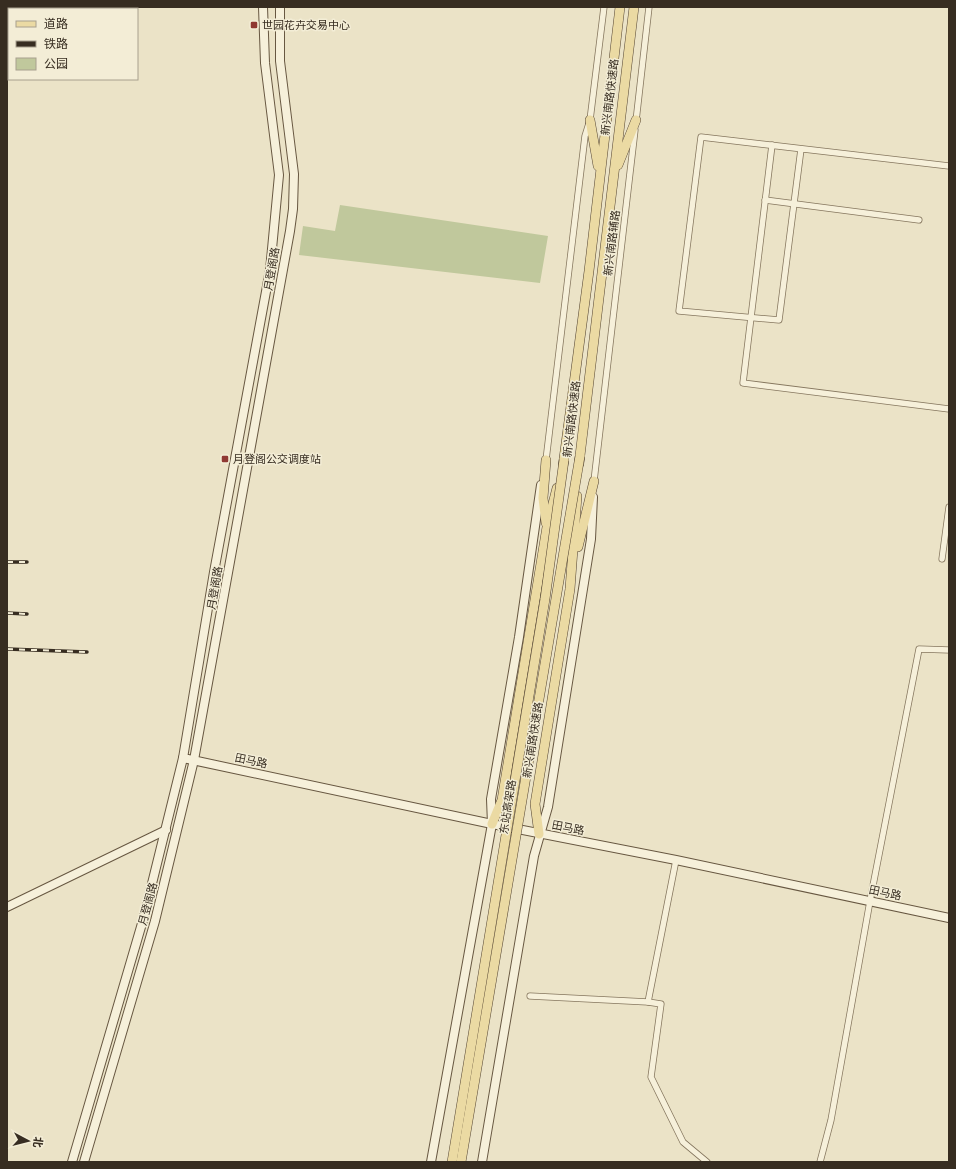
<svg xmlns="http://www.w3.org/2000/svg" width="956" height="1169" font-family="'Source Serif 4','Noto Sans SC',serif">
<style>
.green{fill:#c0c89c}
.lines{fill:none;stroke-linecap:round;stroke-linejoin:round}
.street-casing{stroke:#85765e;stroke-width:7}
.secondary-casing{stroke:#675741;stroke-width:10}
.primary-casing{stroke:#544432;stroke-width:10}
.street{stroke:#f6f0da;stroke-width:5.5}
.secondary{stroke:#f6f0da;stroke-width:8}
.primary{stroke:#ebdaa3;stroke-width:9}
.rail-casing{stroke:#372d21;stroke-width:3.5}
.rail{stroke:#f3edd6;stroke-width:2;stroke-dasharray:6;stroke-linecap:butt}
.primary-bridge-casing{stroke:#544432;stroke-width:10;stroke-linecap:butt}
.primary-bridge{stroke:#ebdaa3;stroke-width:9}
.poi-dot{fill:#903933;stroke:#f3edd6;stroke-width:1.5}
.labels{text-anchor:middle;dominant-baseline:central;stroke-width:3;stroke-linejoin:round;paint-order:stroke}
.poi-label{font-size:11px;fill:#372d21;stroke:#f3edd6;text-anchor:start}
.street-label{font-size:11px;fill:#372d21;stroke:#f3edd6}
</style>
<rect width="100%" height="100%" fill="#ebe3c7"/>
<!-- green -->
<path class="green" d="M340 205 548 236 540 283 299 255 303 226 335 231Z"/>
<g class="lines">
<!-- street casing -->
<g class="street-casing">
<g id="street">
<path d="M636 121 649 7"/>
<path d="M772 145 743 383 949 409"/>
<path d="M801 149 779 320 679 311 701 137 949 166"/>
<path d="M765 200 919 220"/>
<path d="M546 460 585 136 590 120 604 7"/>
<path d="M594 481 635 130"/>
<path d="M942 559 949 507"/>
<path d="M530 996 648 1002 676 860"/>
<path d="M648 1002 661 1004 651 1077 683 1142 707 1162"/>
<path d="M820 1162 831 1120 870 901 919 649 949 650"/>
</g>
</g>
<!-- secondary casing -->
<g class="secondary-casing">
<g id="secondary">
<path d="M183 758 492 824 676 860 949 918"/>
<path d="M7 907 166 830"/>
<path d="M72 1162 143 920 183 758 214 572 270 270 279 175 265 63 263 7"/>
<path d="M84 1162 155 921 194 760 290 231 293 209 294 174 280 61V7"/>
<path d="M431 1162 492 824 491 799 519 637 541 485"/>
<path d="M482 1162 534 856 548 807 591 539 593 497"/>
</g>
</g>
<!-- primary casing -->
<g class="primary-casing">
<g id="primary">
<path d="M590 120 598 166"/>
<path d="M618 165 636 120"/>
<path d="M546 460 543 498 546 523"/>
<path d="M579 464 634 7"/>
<path d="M563 466 589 271 620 7"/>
<path d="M578 547 594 481"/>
<path d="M492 824 502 800 547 527 557 488"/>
<path d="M539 834 535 804 570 589 577 496"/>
</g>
</g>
<!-- street -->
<use href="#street" class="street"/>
<!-- secondary -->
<use href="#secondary" class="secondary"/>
<!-- primary -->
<use href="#primary" class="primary"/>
<!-- rail casing -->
<g class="rail-casing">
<g id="rail">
<path d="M7 562H27"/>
<path d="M7 613 27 614"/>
<path d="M7 649 87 652"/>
</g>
</g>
<!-- rail -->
<use href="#rail" class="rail"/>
<!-- primary-bridge casing -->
<g class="primary-bridge-casing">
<g id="primary-bridge">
<path d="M452 1162 545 599 564 460"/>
<path d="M461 1162 580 456"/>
</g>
</g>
<!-- primary-bridge -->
<use href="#primary-bridge" class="primary-bridge"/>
</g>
<!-- markers -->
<g class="poi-dot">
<rect x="250" y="21" width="8" height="8" rx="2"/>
<rect x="221" y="455" width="8" height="8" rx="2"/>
</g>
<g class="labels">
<!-- poi labels -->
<g class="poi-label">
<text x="262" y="25">世园花卉交易中心</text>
<text x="233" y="459">月登阁公交调度站</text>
</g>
<!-- street labels -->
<g class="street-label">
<text transform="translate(610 97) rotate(-83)">新兴南路快速路</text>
<text transform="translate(612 243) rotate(-83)">新兴南路辅路</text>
<text transform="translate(272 269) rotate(-80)">月登阁路</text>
<text transform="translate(572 419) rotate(-83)">新兴南路快速路</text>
<text transform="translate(215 588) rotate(-80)">月登阁路</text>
<text transform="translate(533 740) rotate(-81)">新兴南路快速路</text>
<text transform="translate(251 761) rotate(12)">田马路</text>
<text transform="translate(508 807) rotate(-81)">东站高架路</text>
<text transform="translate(568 828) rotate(11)">田马路</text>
<text transform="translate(885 893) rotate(12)">田马路</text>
<text transform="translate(148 904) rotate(-75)">月登阁路</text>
</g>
</g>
<!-- border -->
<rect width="956" height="1169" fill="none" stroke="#372d21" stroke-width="16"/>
<!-- legend -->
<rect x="8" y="8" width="130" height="72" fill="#f3edd6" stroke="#a8a08e"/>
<rect x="16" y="21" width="20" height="6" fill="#ebdaa3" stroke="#a8a08e"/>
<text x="44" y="28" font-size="12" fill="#372d21">道路</text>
<rect x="16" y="41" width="20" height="6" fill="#372d21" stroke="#a8a08e"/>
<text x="44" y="48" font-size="12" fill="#372d21">铁路</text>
<rect x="16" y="58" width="20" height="12" fill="#c0c89c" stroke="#a8a08e"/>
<text x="44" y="68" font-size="12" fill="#372d21">公园</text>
<!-- north arrow -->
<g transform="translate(28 1141) rotate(97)" stroke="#f3edd6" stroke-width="3" paint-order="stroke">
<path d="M0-3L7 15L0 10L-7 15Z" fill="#372d21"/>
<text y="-6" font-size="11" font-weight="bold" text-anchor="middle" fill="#372d21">北</text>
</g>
</svg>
